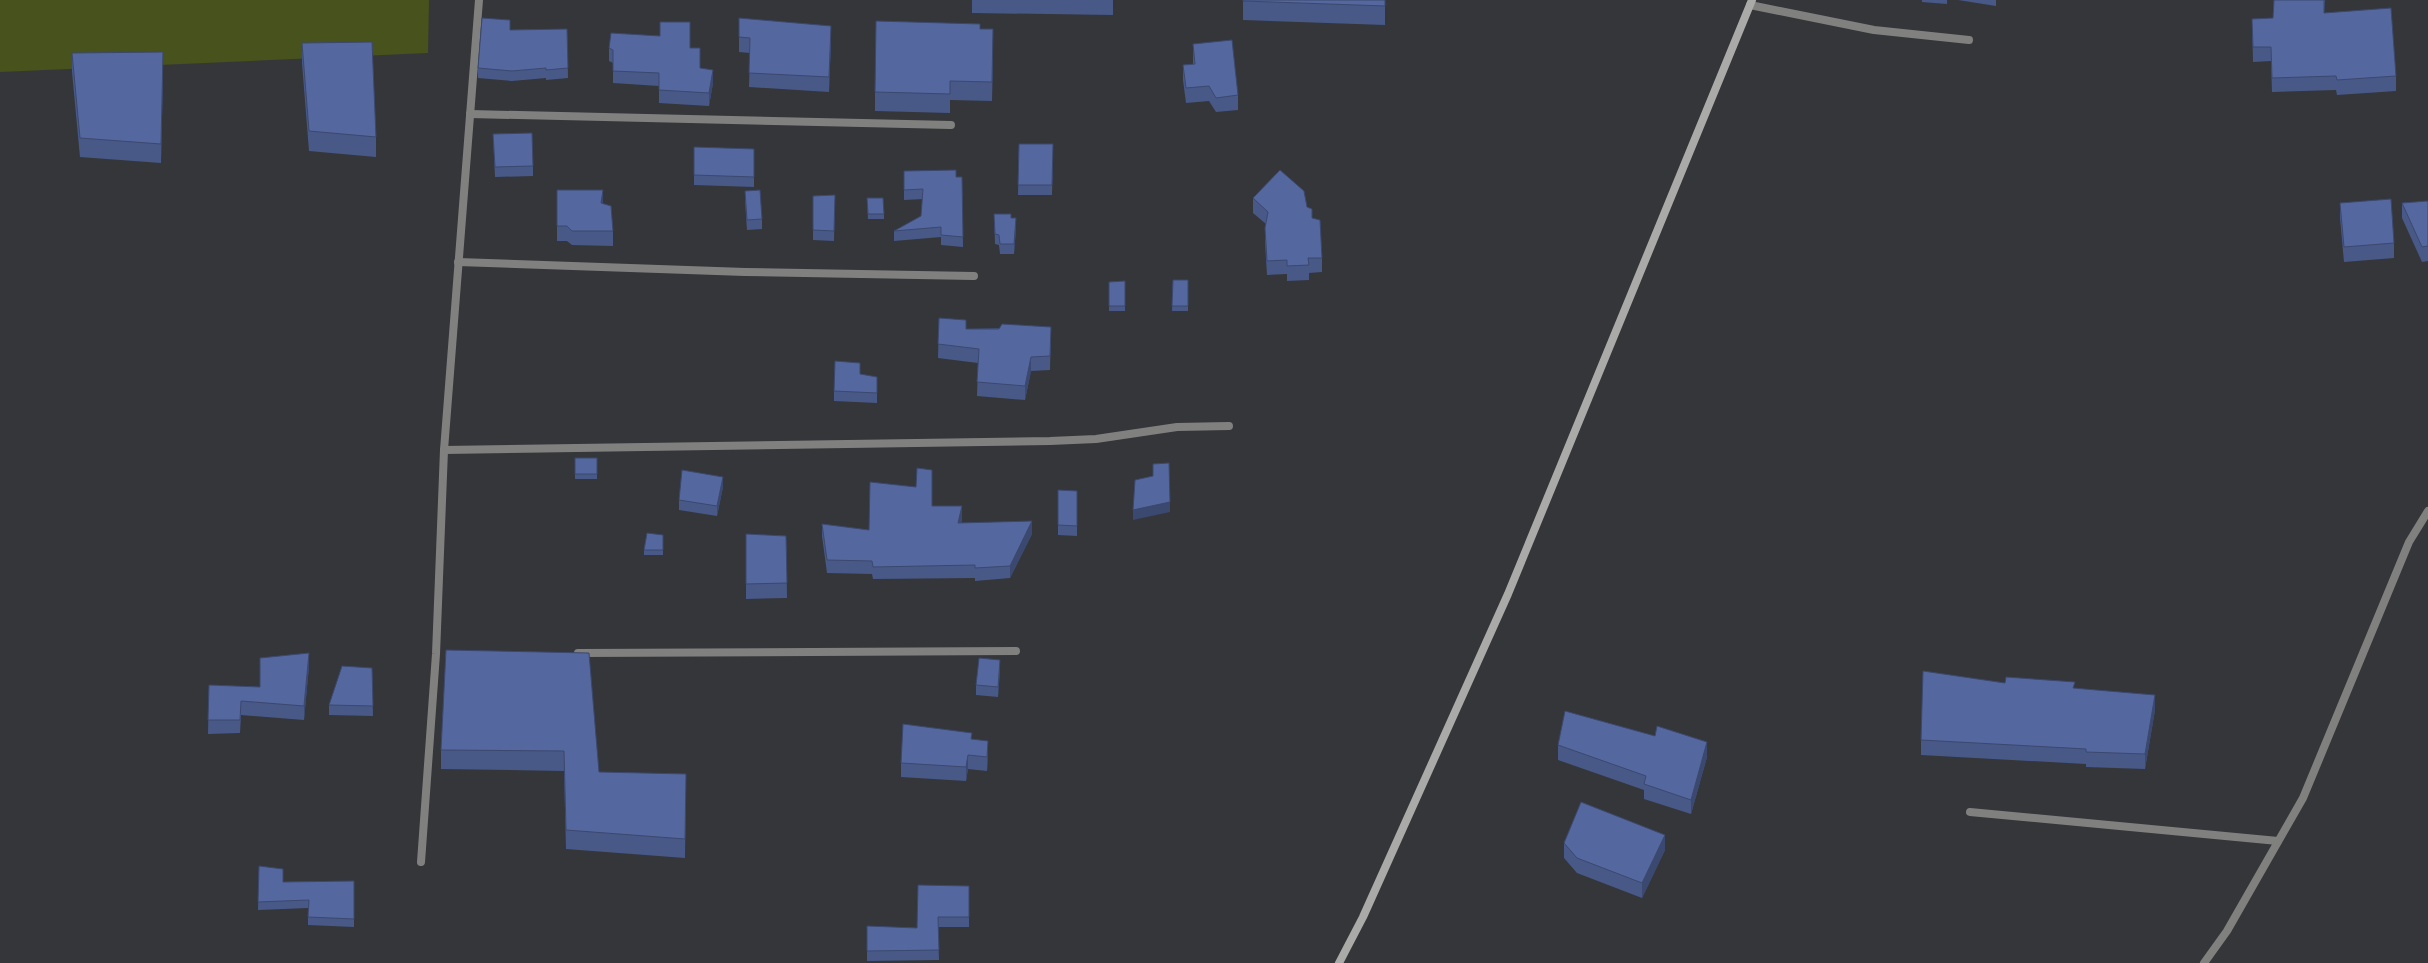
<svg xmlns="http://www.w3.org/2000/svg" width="2428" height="963" font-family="'Roboto Condensed',sans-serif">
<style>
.grass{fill:#47521d}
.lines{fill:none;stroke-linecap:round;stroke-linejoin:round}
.street{stroke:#80817f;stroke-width:8}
.secondary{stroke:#aaaba8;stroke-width:8}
.wall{fill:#485988}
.shaded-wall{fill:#3b486f}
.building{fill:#54679e;stroke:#3b486f}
</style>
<rect width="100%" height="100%" fill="#353639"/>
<!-- grass -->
<path class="grass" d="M0 0H429L428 53 0 72Z"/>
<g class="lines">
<!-- street -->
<g class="street">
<path d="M1750 5 1874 30 1969 40"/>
<path d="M470 114 951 125"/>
<path d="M458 262 745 272 974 276"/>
<path d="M444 450 1050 441 1096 439 1177 427 1229 426"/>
<path d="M578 653 1016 651"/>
<path d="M1970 812 2278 841"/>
<path d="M421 862 436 654 444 450 479 0"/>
<path d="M2204 963 2227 931 2303 798 2409 542 2428 511"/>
</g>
<!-- secondary -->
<path class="secondary" d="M1339 963 1363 917 1508 594 1752 0"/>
</g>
<!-- wall -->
<g class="wall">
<path d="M972 0H1113V15L972 13Z"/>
<path d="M1243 0H1385V25L1243 20Z"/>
<path d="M1922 0H1947V4L1922 2Z"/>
<path d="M1958 0H1996V6Z"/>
<path d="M2274 0H2325L2324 13 2396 76V91L2337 95 2336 90 2272 92 2271 61 2253 62 2252 19 2273 18Z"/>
<path d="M567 29 568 78 546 80V78L512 81 478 78V68L510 30Z"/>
<path d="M980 29 993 49 992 101 950 100V113L875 111V92Z"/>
<path d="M739 37 831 41 829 92 749 87 750 53 739 52Z"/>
<path d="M302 43 376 137V157L309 151 302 63Z"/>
<path d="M1193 44 1238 95V110L1216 112 1209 101 1186 103 1183 80V65L1193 64Z"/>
<path d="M609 48H690L700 68 713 83 709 106 659 103V86L613 83V63L609 61Z"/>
<path d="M72 53 163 72 161 163 80 157 72 72Z"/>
<path d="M493 134 533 166V176L495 177Z"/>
<path d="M1019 144H1053L1052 195H1018Z"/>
<path d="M694 147 754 149V187L694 185Z"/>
<path d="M904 171 956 177H962L963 247 941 245V237L894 241V231L921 216 923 199 904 200Z"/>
<path d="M557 190 603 203 613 231V246L572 245 567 241H557Z"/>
<path d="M745 191 762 219V229L747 230 745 201Z"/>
<path d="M835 195 834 241 813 240V196Z"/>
<path d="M867 198 884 214V219H868Z"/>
<path d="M1253 198 1307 207 1322 258V272L1309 273V280L1287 281V274L1267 275 1265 243V228L1266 224 1253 213Z"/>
<path d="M2428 201V261L2422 262 2402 218V203Z"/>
<path d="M2340 203 2394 243V258L2344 262 2340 218Z"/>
<path d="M994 214 1011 218 1016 228 1014 254H1000L999 245 995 244Z"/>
<path d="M1173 280H1188V311H1172Z"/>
<path d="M1125 281V311H1109V282Z"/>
<path d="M939 318 966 329 1051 327 1050 370 1031 371 1025 400 977 396 978 363 938 358Z"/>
<path d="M860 374 877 377V403L834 401V391Z"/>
<rect x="575" y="458" width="22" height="21"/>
<path d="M723 487 717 516 679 510V500Z"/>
<path d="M916 487 932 506 962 519 961 523 1032 534 1010 578 975 581V578L873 579 872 574 827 573 822 536V524L869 530Z"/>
<path d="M1058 490 1077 491V536L1058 535Z"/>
<path d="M746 534 786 536 787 598 746 599Z"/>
<path d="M663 535V555H644V550Z"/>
<path d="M446 650 599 772 686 774 685 858 566 849 564 771 441 769V750Z"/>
<path d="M309 666 304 720 241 715 240 733 208 734 209 685 260 687Z"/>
<path d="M372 668 373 716 329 715V705Z"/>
<path d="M1000 670 998 697 976 695V685Z"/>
<path d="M2005 683 2075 688 2155 710 2145 769 2086 767V764L1921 755V740Z"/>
<path d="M972 739 988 755 987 771 968 769 966 781 901 777V763Z"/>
<path d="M1558 745 1707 757 1691 814 1644 799V790L1558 760Z"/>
<path d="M1564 843 1665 850 1642 898 1577 873 1564 858Z"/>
<path d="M259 866 283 882 354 881V927L308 925V908L258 910Z"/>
<path d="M969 886V927H938L939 960 867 961V926L917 928Z"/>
</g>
<!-- shaded-wall -->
<g class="shaded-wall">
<path d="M831 26V41L829 92V77Z"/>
<path d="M993 29V49L992 101V82Z"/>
<path d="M163 52V72L161 163V144Z"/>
<path d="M713 70V83L709 106V93Z"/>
<path d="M603 190V204L601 203Z"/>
<path d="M1016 218V228L1014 254V244Z"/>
<path d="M1031 357V371L1025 400V386Z"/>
<path d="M723 477V487L717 516V506Z"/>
<path d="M1170 502V512L1133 520V510Z"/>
<path d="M962 506V519L958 536V523Z"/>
<path d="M1032 521V534L1010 578V566Z"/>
<path d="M309 653V666L304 720V706Z"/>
<path d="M1000 660V670L998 697V687Z"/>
<path d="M2155 695V710L2145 769V754Z"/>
<path d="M988 741V755L987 771V757Z"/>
<path d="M1707 742V757L1691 814V800Z"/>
<path d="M968 755V769L966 781V767Z"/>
<path d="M1665 835V850L1642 898V883Z"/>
</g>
<!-- building -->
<g class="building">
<path d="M1243 0H1385V6L1243 1Z"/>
<path d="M2274 0H2324V13L2391 8 2396 76 2337 80 2336 76 2272 78 2271 47H2253L2252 19 2273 18Z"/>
<path d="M482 18 510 20V30L567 29 568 68 546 70V68L512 71 478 68Z"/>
<path d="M739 18 831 26 829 77 749 73 750 38 739 37Z"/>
<path d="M876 21 980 24V29H993L992 82 950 81V94L875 92Z"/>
<path d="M660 22H690V48H700V68L713 70 709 93 659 90V73L613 71V50L609 48 611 33 660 36Z"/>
<path d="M1232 40 1238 95 1216 98 1209 86 1186 88 1183 65 1195 64 1193 44Z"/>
<path d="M372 42 376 137 309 131 302 43Z"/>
<path d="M163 52 161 144 80 138 72 53Z"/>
<path d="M532 133 533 166 495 167 493 134Z"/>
<path d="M1019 144H1053L1052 185H1018Z"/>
<path d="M694 147 754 149V177L694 175Z"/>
<path d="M956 170V177H962L963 237 941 235V227L894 231 921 216 923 189 904 190V171Z"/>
<path d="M1280 170 1304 191 1307 207 1312 209V218L1320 220 1322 258H1308L1309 265 1287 266V260L1267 261 1265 228 1268 212 1253 198Z"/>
<path d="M557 190H603L601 203 611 206 613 231H572L567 226H557Z"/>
<path d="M760 190 762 219 747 220 745 191Z"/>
<path d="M835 195 834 231 813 230V196Z"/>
<path d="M867 198H883L884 214H868Z"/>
<path d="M2391 199 2394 243 2344 247 2340 203Z"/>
<path d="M2428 201V246L2422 247 2402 203Z"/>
<path d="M994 214H1011V218H1016L1014 244H1000L999 235 995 234Z"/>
<path d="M1173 280H1188V306H1172Z"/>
<path d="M1125 281V306H1109V282Z"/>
<path d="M939 318 966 320V329H999L1002 324 1051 327 1050 356 1031 357 1025 386 977 382 979 349 938 344Z"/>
<path d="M835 361 860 363V374L877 377V393L834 391Z"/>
<rect x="575" y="458" width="22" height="16"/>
<path d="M1169 463 1170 502 1133 510 1135 480 1153 476V464Z"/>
<path d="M917 468 932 470V506H962L958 523 1032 521 1010 566 975 568V565L873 567 872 561 827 560 822 524 869 530 870 482 916 487Z"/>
<path d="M682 470 723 477 717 506 679 500Z"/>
<path d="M1058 490 1077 491V526L1058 525Z"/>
<path d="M647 533 663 535V550H644Z"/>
<path d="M746 534 786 536 787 583 746 584Z"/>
<path d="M446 650 589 653 599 772 686 774 685 839 566 830 564 751 441 750Z"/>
<path d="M309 653 304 706 241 701 240 720H208L209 685 260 687V658Z"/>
<path d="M979 658 1000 660 998 687 976 685Z"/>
<path d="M342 666 372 668 373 706 329 705Z"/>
<path d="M1923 671 2005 683 2006 677 2075 682 2073 688 2155 695 2145 754 2086 752V749L1921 740Z"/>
<path d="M1565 711 1655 736 1657 726 1707 742 1691 800 1644 784 1646 776 1558 745Z"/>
<path d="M903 724 972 733 971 739 988 741 987 757 968 755 966 767 901 763Z"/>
<path d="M1581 802 1665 835 1642 883 1577 858 1564 843Z"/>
<path d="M259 866 283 869V882L354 881V919L308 917 309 900 258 902Z"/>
<path d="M918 885 969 886V917H938L939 950 867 951V926L917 928Z"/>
</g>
</svg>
